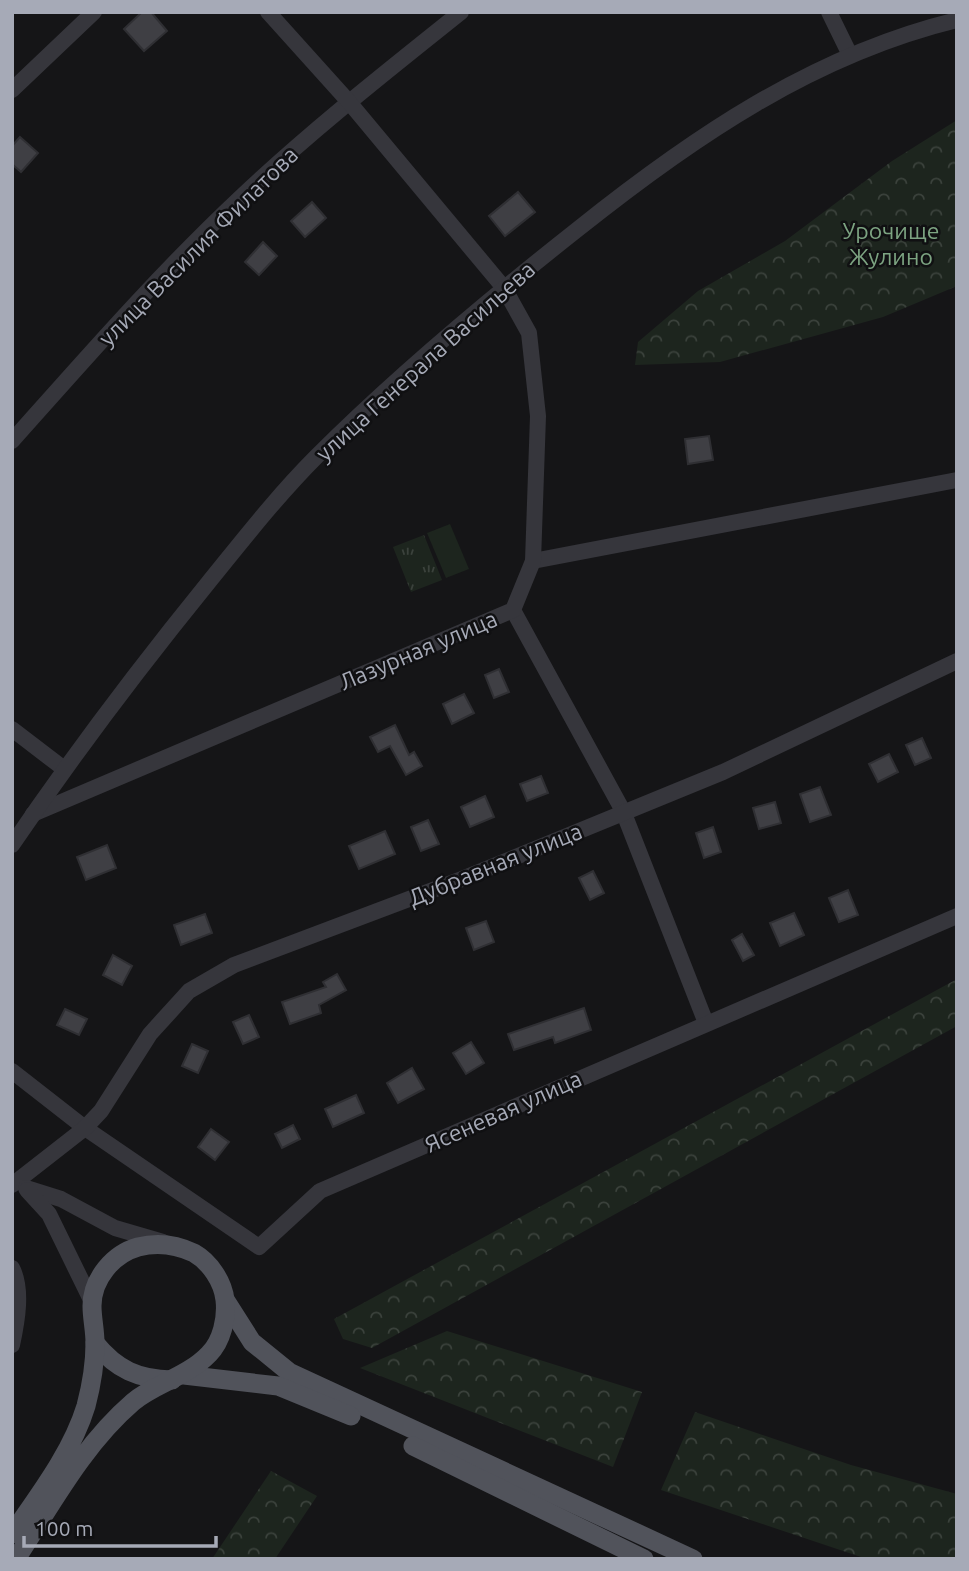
<svg xmlns="http://www.w3.org/2000/svg" width="969" height="1571" font-family="Ubuntu,sans-serif">
<style>
.forest{fill:url(#forest-crowns)}
.park{fill:url(#park-tufts)}
.garden{fill:#1d251e}
.building{fill:#3f3f44;stroke:#2f2f33;stroke-width:2}
.lines{fill:none;stroke-linecap:round;stroke-linejoin:round}
.minor{stroke:#36363c;stroke-width:16}
.major{stroke:#51535b;stroke-width:19}
.labels{text-anchor:middle;dominant-baseline:central;stroke-width:5;stroke-linejoin:round;paint-order:stroke}
.park-label{font-size:23px;fill:#7ca381;stroke:#101012}
.street-label{font-size:23px;fill:#a6aab7;stroke:#101012}
</style>
<defs>
<pattern id="forest-crowns" width="20" height="18" patternUnits="userSpaceOnUse" patternTransform="scale(1.75)"><rect width="20" height="18" fill="#1d251e"/><path d="M2 6a3 3 0 1 1 6 0M12 15a3 3 0 1 1 6 0" fill="none" stroke="#3b423c"/></pattern>
<pattern id="park-tufts" width="24" height="20" patternUnits="userSpaceOnUse" patternTransform="scale(1.75)"><rect width="24" height="20" fill="#1d251e"/><path d="M3 7l-1-3M5 7V3M7 7l1-3M15 17l-1-3M17 17v-4M19 17l1-3" fill="none" stroke="#3b423c"/></pattern>
</defs>
<rect width="100%" height="100%" fill="#151517"/>
<!-- forest -->
<g class="forest">
<path d="M957 120V286L883 317 720 362 635 365 638 342 698 291 785 241 892 161Z"/>
<path d="M957 979V1026L372 1348 343 1339 334 1319Z"/>
<path d="M447 1331 642 1392 613 1467 360 1368Z"/>
<path d="M695 1412 851 1465 957 1494V1559H867L661 1490Z"/>
<path d="M271 1471 317 1496 275 1559H212Z"/>
</g>
<!-- park -->
<path class="park" d="M424 535 442 580 411 592 393 547Z"/>
<!-- garden -->
<path class="garden" d="M450 524 469 569 446 578 427 533Z"/>
<!-- building -->
<g class="building">
<path d="M142 12H151L167 31 144 51 124 29Z"/>
<path d="M20 137 38 153 21 172 12 164V146Z"/>
<path d="M518 192 535 212 505 236 489 216Z"/>
<path d="M312 202 326 218 305 237 291 221Z"/>
<path d="M263 242 277 256 259 275 245 262Z"/>
<path d="M709 436 713 460 688 464 685 439Z"/>
<path d="M499 669 509 692 494 698 485 675Z"/>
<path d="M464 694 474 713 452 724 443 704Z"/>
<path d="M395 725 409 755 414 752 422 766 406 775 390 746 378 752 370 737Z"/>
<path d="M922 738 931 758 915 765 906 745Z"/>
<path d="M889 754 898 772 878 782 869 764Z"/>
<path d="M541 776 548 793 527 801 520 784Z"/>
<path d="M820 787 831 815 810 822 800 794Z"/>
<path d="M485 796 494 817 470 827 461 807Z"/>
<path d="M775 802 781 823 759 829 753 808Z"/>
<path d="M428 820 439 844 421 851 411 827Z"/>
<path d="M713 827 721 852 704 858 696 833Z"/>
<path d="M385 831 395 854 359 869 349 846Z"/>
<path d="M107 845 116 868 86 880 77 857Z"/>
<path d="M593 871 604 893 590 900 579 878Z"/>
<path d="M848 890 858 915 839 922 829 898Z"/>
<path d="M794 913 804 935 780 946 770 923Z"/>
<path d="M205 914 212 933 181 945 174 925Z"/>
<path d="M486 921 494 942 474 950 466 928Z"/>
<path d="M742 934 754 955 743 961 732 940Z"/>
<path d="M113 955 132 966 122 985 103 975Z"/>
<path d="M337 974 346 990 319 1005 321 1013 290 1024 282 1002 326 987 323 982Z"/>
<path d="M584 1008 591 1030 555 1043 553 1037 514 1050 508 1034Z"/>
<path d="M65 1009 87 1019 79 1035 57 1025Z"/>
<path d="M249 1015 259 1037 243 1044 233 1022Z"/>
<path d="M471 1042 484 1063 466 1074 453 1053Z"/>
<path d="M192 1044 208 1051 198 1073 182 1066Z"/>
<path d="M412 1068 424 1089 398 1103 387 1083Z"/>
<path d="M356 1095 364 1113 333 1127 325 1109Z"/>
<path d="M293 1125 300 1139 282 1148 275 1134Z"/>
<path d="M211 1129 229 1142 215 1160 198 1147Z"/>
</g>
<g class="lines">
<!-- minor -->
<g class="minor">
<path d="M829 12 850 55"/>
<path d="M12 90 94 12"/>
<path d="M12 441C86 358 160 273 241 197 311 131 386 72 461 12"/>
<path d="M533 561 957 480"/>
<path d="M513 610 623 811 706 1023"/>
<path d="M12 729 63 768"/>
<path d="M33 814 513 610 533 561 538 416 529 333 504 288 349 102 268 12"/>
<path d="M12 845C74 754 139 668 208 583 243 540 277 496 317 456 398 375 488 300 578 229 692 138 813 55 957 20"/>
<path d="M12 1071 85 1128 259 1247 320 1191 957 916"/>
<path d="M12 1185 85 1128 101 1111 150 1034 189 991 234 965 462 879 723 772 957 661"/>
<path d="M26 1188 61 1199 115 1228 163 1242"/>
<path d="M27 1190 49 1214 92 1302"/>
<path d="M12 1268C23 1289 17 1322 12 1345"/>
</g>
<!-- major -->
<g class="major">
<path d="M226 1301 252 1342 289 1372 693 1559"/>
<path d="M95 1343C117 1370 138 1379 172 1380"/>
<path d="M184 1375 278 1386 351 1416"/>
<path d="M413 1446 644 1559"/>
<path d="M12 1534C39 1495 72 1452 86 1406 91 1387 95 1362 95 1343 95 1330 92 1318 92 1306 92 1279 113 1254 138 1247 158 1242 175 1244 194 1253 210 1262 223 1282 225 1300 227 1318 222 1341 209 1354 187 1377 156 1383 133 1402 83 1445 52 1504 16 1559"/>
</g>
</g>
<g class="labels">
<!-- park labels -->
<g class="park-label">
<text x="891" y="230">Урочище<tspan x="891" dy="26">Жулино</tspan></text>
</g>
<!-- street labels -->
<g class="street-label">
<text transform="translate(198 246) rotate(-45)">улица Василия Филатова</text>
<text transform="translate(425 361) rotate(-42)">улица Генерала Васильева</text>
<text transform="translate(418 650) rotate(-23)">Лазурная улица</text>
<text transform="translate(495 864) rotate(-22)">Дубравная улица</text>
<text transform="translate(503 1111) rotate(-24)">Ясеневая улица</text>
</g>
</g>
<!-- border -->
<rect width="969" height="1571" fill="none" stroke="#a6aab7" stroke-width="28"/>
<!-- scale -->
<path d="M24 1536v10h192v-10" fill="none" stroke="#a6aab7" stroke-width="3.5"/>
<text x="35" y="1536" font-size="21" fill="#a6aab7" stroke="#101012" stroke-width="5" paint-order="stroke">100 m</text>
</svg>
